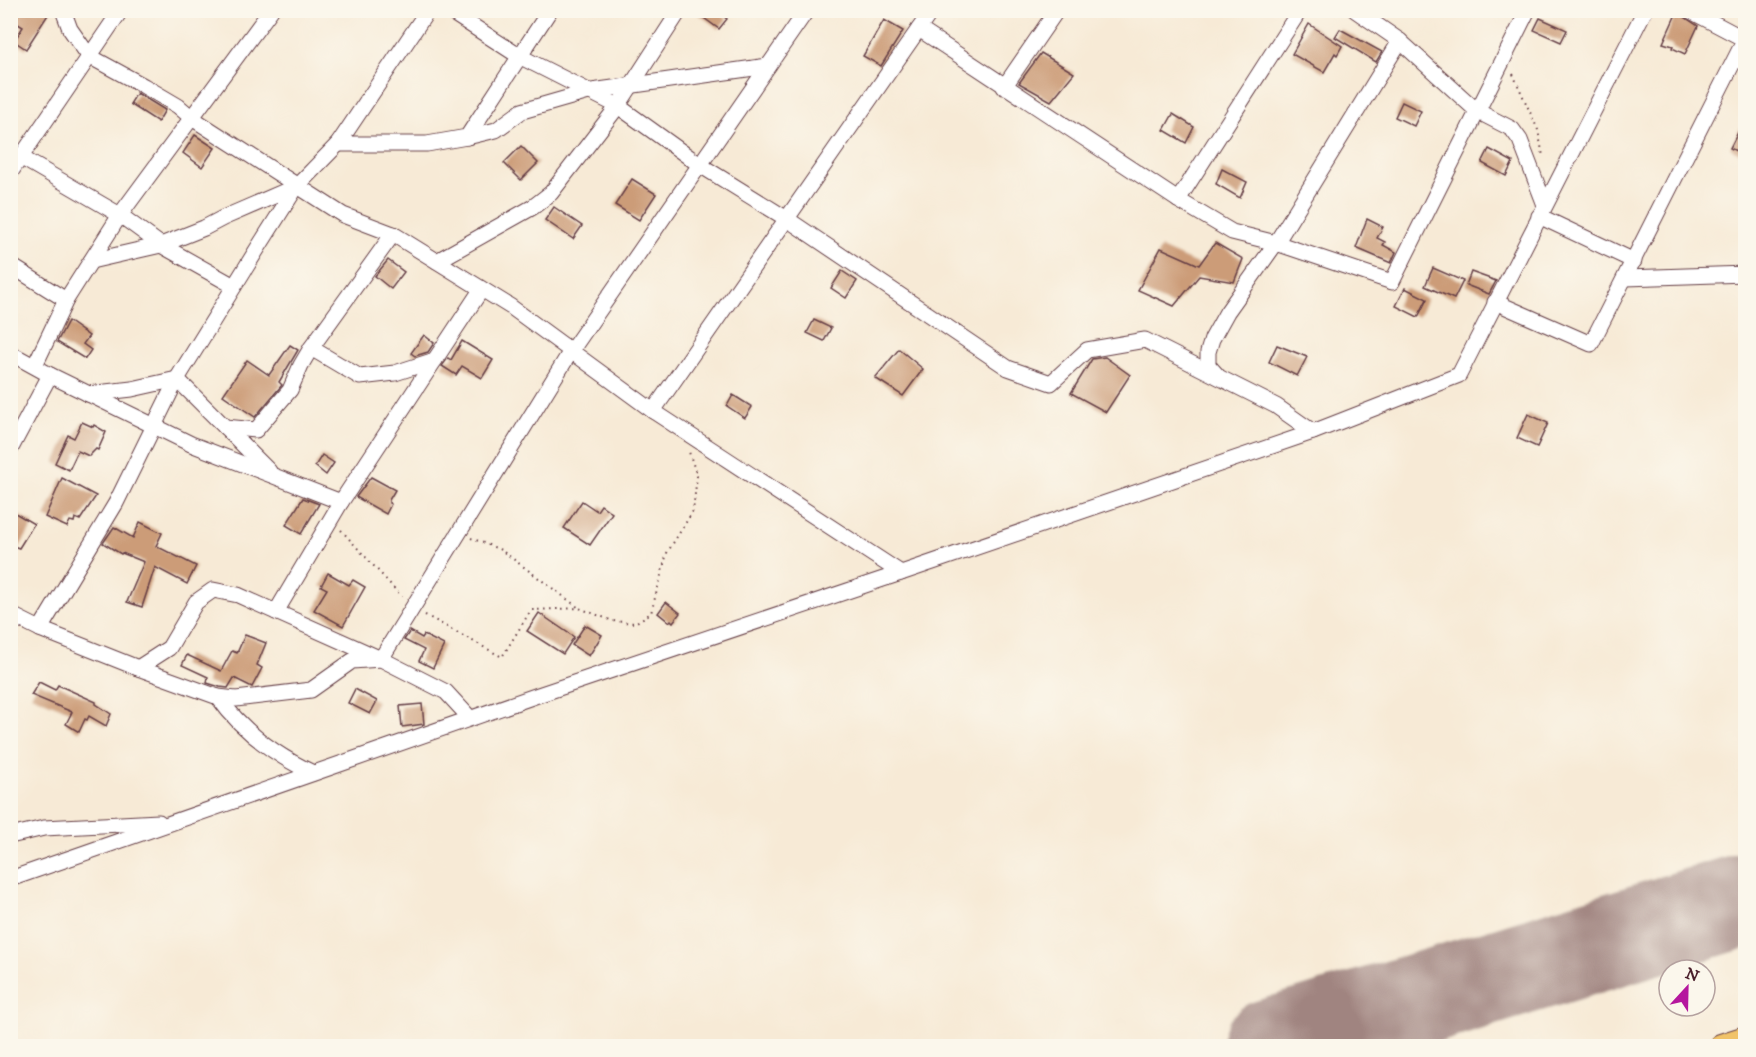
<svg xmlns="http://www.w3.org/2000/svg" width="1756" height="1057" font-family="'IM FELL DW Pica',serif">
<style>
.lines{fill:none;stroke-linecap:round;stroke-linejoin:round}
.runway{stroke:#a08480;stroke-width:94}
.building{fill:#cc9c78}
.minor-casing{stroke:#643d45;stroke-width:17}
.trunk-casing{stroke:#643d45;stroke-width:26}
.path{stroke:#643d45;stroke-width:2;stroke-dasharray:1.5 4.5;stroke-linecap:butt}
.minor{stroke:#fff;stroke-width:15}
.trunk{stroke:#f1c369;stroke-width:24}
</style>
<rect width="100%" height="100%" fill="#fbf7ec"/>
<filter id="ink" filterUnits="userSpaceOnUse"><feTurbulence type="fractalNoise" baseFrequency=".0167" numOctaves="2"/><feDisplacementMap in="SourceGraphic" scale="12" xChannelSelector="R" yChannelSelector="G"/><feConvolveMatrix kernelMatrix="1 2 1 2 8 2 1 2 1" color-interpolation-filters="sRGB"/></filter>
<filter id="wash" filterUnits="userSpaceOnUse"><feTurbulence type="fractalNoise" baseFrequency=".008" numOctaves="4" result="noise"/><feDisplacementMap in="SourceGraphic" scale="24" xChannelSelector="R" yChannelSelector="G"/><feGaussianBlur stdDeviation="1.35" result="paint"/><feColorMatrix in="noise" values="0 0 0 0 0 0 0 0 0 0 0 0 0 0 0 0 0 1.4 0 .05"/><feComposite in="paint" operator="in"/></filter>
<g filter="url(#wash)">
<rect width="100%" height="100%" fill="#f7ead6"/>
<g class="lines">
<!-- runway -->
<path class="runway" d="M1269 1046 1746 899"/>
</g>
<g id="blocks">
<!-- building -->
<g class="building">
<path d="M10 10H51L26 49 14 41 23 27 10 19Z"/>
<path d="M693 10H715L727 19 719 29Z"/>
<path d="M1677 12 1698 26 1685 54 1672 48 1673 46 1663 43Z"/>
<path d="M1540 18 1567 30 1561 42 1534 30Z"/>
<path d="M884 20 903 31 881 66 863 56Z"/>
<path d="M1309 24 1342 46 1337 55 1335 53 1324 72 1292 54Z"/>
<path d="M1340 29 1382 52 1376 62 1335 37Z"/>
<path d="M1041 53 1074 73 1051 101 1019 83Z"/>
<path d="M137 93 165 110 158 122 130 104Z"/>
<path d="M1402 102 1421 111 1414 126 1395 117Z"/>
<path d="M1173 114 1194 127 1186 143 1164 130Z"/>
<path d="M1746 117V156L1730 148Z"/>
<path d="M195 135 215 148 202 167 183 153Z"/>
<path d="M521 146 538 163 521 180 504 163Z"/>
<path d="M1489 149 1513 162 1506 176 1482 163Z"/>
<path d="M1222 169 1247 182 1240 198 1216 184Z"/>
<path d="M632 179 656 194 639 220 615 205Z"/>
<path d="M554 207 582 226 573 239 545 220Z"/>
<path d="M1367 219 1383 227 1377 238 1385 242 1383 245 1396 252 1391 263 1356 248Z"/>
<path d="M1215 243 1243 259 1234 282 1199 276 1174 306 1138 290 1161 248 1199 265Z"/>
<path d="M388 260 404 272 391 289 375 276Z"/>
<path d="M1433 268 1463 281 1454 299 1425 286Z"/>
<path d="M842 271 857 281 846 298 831 288Z"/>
<path d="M1471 272 1496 281 1489 294 1466 285Z"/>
<path d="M1405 288 1427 299 1418 317 1396 306Z"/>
<path d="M814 320 831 328 824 341 807 333Z"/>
<path d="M68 321 89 336 83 344 91 350 85 359 57 342Z"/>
<path d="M424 335 434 343 428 352 415 356 411 353Z"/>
<path d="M462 341 493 360 482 378 462 366 456 375 442 366 448 358 451 360Z"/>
<path d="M290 345 298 350 279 382 282 385 255 417 223 395 247 360 269 375Z"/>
<path d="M1277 345 1307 357 1297 376 1269 362Z"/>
<path d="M899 349 923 369 903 396 875 378Z"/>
<path d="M1105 357 1130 375 1106 412 1071 393 1092 359Z"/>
<path d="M733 395 752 407 745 418 727 406Z"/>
<path d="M1528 414 1548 423 1537 447 1517 438Z"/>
<path d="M82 422 93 427 94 425 106 432 98 450 96 449 89 456 78 451 69 470 55 463 68 435 74 438Z"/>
<path d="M322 455 334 463 326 475 315 466Z"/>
<path d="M371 477 395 490 389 500V503L391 504 386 514 356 497Z"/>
<path d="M62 478 96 496 80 520 75 518 74 522 70 521 67 527 45 517Z"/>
<path d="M303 498 319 504 301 534 286 525Z"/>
<path d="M582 501 597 511 601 505 612 513 590 545 564 528Z"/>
<path d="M10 510 34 524 19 548 10 545Z"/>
<path d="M140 522 162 533 156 546 196 566 187 584 155 567 142 607 127 602 144 562 122 553 121 554 103 543 114 527 133 538Z"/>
<path d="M328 573 349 585 353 580 365 587 343 626 314 610 327 589 321 586Z"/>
<path d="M666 602 680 613 673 622 671 620 669 622 658 613Z"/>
<path d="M539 613 574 637 563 654 527 631Z"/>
<path d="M585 625 602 635 589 656 572 645Z"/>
<path d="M410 631 422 638 424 635 444 645 433 668 419 661 424 650 404 640Z"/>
<path d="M245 635 266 643 257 665 262 668 252 687 234 678 228 688 220 687 207 683 208 677 182 665 187 655 221 671 232 651 237 653Z"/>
<path d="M39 682 55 690 58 685 96 702V704L111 714 106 726 89 716 87 720 85 719 79 732 66 724 72 712 31 695Z"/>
<path d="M355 689 377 701 370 714 348 703Z"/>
<path d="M422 704 424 724 402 727 400 706Z"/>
</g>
</g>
</g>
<g filter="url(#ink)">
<use href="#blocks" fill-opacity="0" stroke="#643d45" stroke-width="1.5"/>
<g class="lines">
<!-- minor casing -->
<g class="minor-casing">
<g id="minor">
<path d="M63 10 70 29 89 56 144 86 178 106 192 118 343 215 393 234 511 307 653 411 901 573"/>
<path d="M448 10 519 56 618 106 700 165 787 219 1008 368 1051 383 1087 350 1145 340 1276 406 1313 432"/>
<path d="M1355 10 1400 41 1477 111 1512 129 1520 140 1545 205"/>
<path d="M1689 10 1746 40"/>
<path d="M919 29 1178 200 1232 232 1276 243 1392 282 1528 10"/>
<path d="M1004 87 1057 10"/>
<path d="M467 137 496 130 522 111 592 91 768 66"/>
<path d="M338 144H427L467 137 550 10"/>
<path d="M22 158 120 215 161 245 234 286"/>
<path d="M10 173 121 10"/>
<path d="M1178 200 1300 10"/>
<path d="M1539 216 1634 261"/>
<path d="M91 261 161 245 204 228 223 218 297 186"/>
<path d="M437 261 533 207 551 193 618 106 680 10"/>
<path d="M10 265 66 300"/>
<path d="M1626 278 1746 274"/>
<path d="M1495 302 1591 344 1746 37"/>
<path d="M311 348 360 377 395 373 435 360"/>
<path d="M10 353 50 375 191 444 341 502 276 612"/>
<path d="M35 365 66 300 120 215 271 10"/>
<path d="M1217 375 1208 365V352L1212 339 1227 312 1276 243 1400 41"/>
<path d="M88 394 132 389 177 379 225 427 256 430 290 390 301 365 311 348 393 234"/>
<path d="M653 411 932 10"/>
<path d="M225 427 269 471"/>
<path d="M10 450 50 375"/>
<path d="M341 502 481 290"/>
<path d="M10 614 40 629 138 668 218 697 236 699 311 690 352 661 381 659 446 692 470 718"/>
<path d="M40 629 116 503 177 379 256 251 297 186 338 144 428 10"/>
<path d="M138 668 169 648 196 602 213 590 238 595 381 659 571 351 807 10"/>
<path d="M218 697C242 731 275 755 313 773"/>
<path d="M10 836 44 828 159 822"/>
<path d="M10 879 538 695 901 573 1313 432 1459 375 1645 10"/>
</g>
</g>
<!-- trunk casing -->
<g class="trunk-casing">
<path id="trunk" d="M1721 1046 1746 1038"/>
</g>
<!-- path -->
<g class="path">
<path d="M1513 74 1538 130 1543 156"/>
<path d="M341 530 402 597"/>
<path d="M471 538 501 550 579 608"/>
<path d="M425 615 502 657 531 610 579 608 613 621 635 623 651 613 667 553 693 511 697 476 689 452"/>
</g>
<!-- minor -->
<use href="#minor" class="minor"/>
<!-- trunk -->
<use href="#trunk" class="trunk"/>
</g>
</g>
<!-- margin -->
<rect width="1756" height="1057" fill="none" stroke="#fbf7ec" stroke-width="36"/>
<!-- north arrow -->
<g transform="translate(1687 988) rotate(22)"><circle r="28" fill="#fbf7ec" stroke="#b4a19f" stroke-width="1.5"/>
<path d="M0-4.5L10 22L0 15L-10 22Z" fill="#b5179e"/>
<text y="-9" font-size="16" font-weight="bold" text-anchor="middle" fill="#4a1f2b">N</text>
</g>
</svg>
